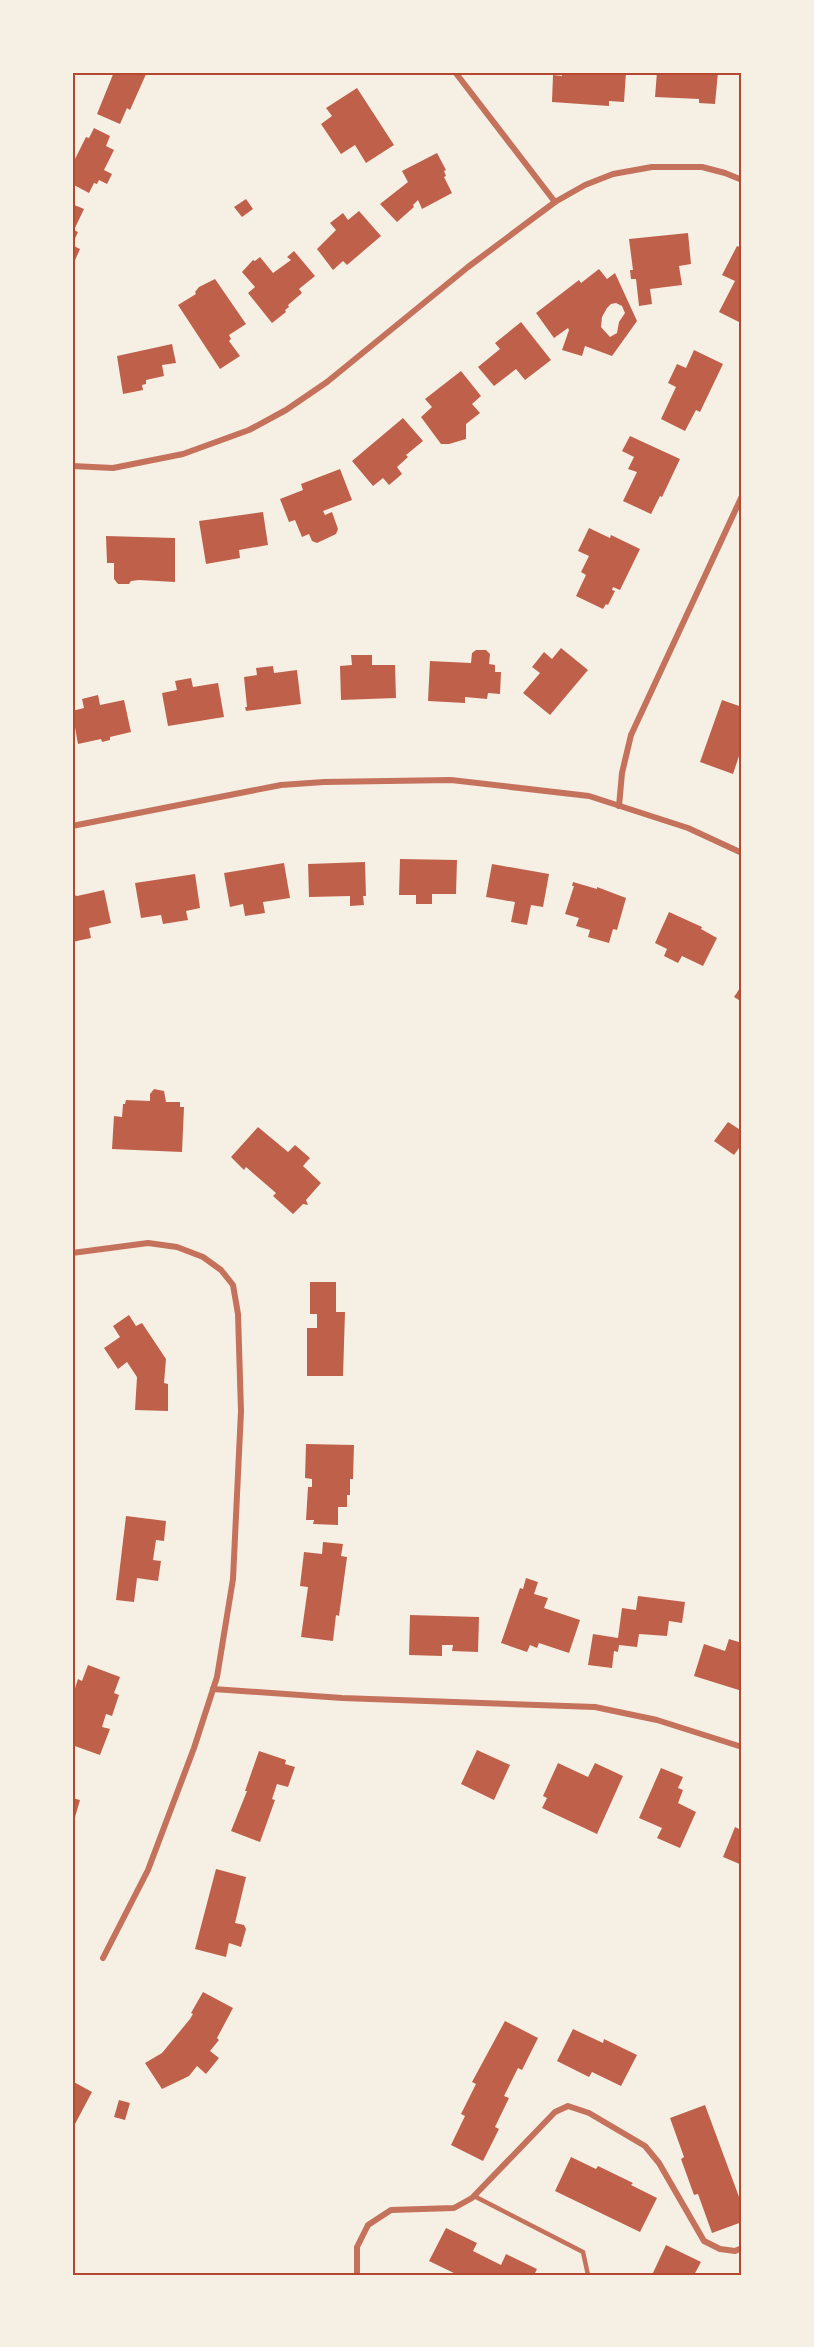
<svg xmlns="http://www.w3.org/2000/svg" width="814" height="2347" font-family="'PT Sans Narrow',sans-serif">
<style>
.building{fill:#bf614a;fill-rule:evenodd}
.lines{fill:none;stroke-linecap:round;stroke-linejoin:round}
.service{stroke:#c5725c;stroke-width:4.5}
.minor{stroke:#c5725c;stroke-width:6}
.neatline{fill:none;stroke:#b5482f;stroke-width:2}
</style>
<rect width="100%" height="100%" fill="#f6efe4"/>
<!-- building -->
<g class="building">
<path d="M114 72H147L130 110 127 108 120 124 97 114Z"/>
<path d="M562 72H626L624 102 609 101V106L552 102 553 75 562 76Z"/>
<path d="M657 72H718L715 104 699 103V99L655 97Z"/>
<path d="M357 88 394 145 366 163 355 145 341 154 321 124 332 116 326 108Z"/>
<path d="M94 128 110 136 106 146 114 150 104 170 112 174 107 184 99 180 97 184 94 183 89 193 72 184V165L86 137 89 138Z"/>
<path d="M437 153 446 170 444 171 446 176 444 177 452 193 422 209 418 200 413 205 414 207 397 222 380 204 408 182 402 171Z"/>
<path d="M246 199 253 209 242 217 234 207Z"/>
<path d="M72 204 84 209 74 230 78 232 72 245Z"/>
<path d="M359 211 381 236 347 265 343 261 333 270 317 249 336 230 330 223 343 213 348 220Z"/>
<path d="M688 233 691 264 679 266 682 285 650 289 652 304 639 306 636 279H631L630 270H633L629 239Z"/>
<path d="M72 245 80 249 72 267Z"/>
<path d="M737 246 742 248 741 323 719 312 735 281 722 275Z"/>
<path d="M294 251 315 276 299 289 302 293 288 305 289 307 285 310 286 312 272 323 248 293 255 287 242 272 253 260 255 261 260 257 273 273 291 260 287 257Z"/>
<path d="M599 269 607 279 615 273 637 321 612 356 585 346 582 356 562 350 569 330 568 328 554 338 536 313 579 280 581 283ZM616 303 622 306 625 313 619 322 617 333 610 337 601 327 602 317 607 308 611 304Z"/>
<path d="M215 279 246 324 229 335 231 339 229 341 240 356 220 369 178 305 196 294 195 292 199 287Z"/>
<path d="M521 322 551 360 525 380 516 369 494 386 478 367 500 349 495 343Z"/>
<path d="M172 344 176 363 162 365 164 376 146 380V384L142 385 143 390 123 394 117 356Z"/>
<path d="M694 350 723 364 700 412 696 410 685 431 661 419 676 387 668 383 677 364 686 368Z"/>
<path d="M461 371 481 396 472 404 480 413 466 424V439L449 444H441L421 417 432 407 425 399Z"/>
<path d="M403 418 423 441 406 455 408 457 397 467 402 474 389 485 383 478 373 486 352 461Z"/>
<path d="M630 436 680 459 662 497 660 496 651 514 623 501 637 472 628 469 634 457 622 451Z"/>
<path d="M340 469 352 500 323 511 325 515 332 512 338 529 336 534 317 543 312 541 309 534 302 537 295 520 289 522 280 499 303 490 301 484Z"/>
<path d="M263 512 268 545 239 550 240 558 206 564 199 521Z"/>
<path d="M589 528 610 538 611 535 640 549 620 590 613 587 612 590 615 591 608 605 606 604 603 609 576 596 586 575 581 572 589 556 578 551Z"/>
<path d="M106 536 175 538V582L139 580 131 581 129 584H118L114 579V563H107Z"/>
<path d="M561 648 588 670 550 715 523 693 540 673 532 667 544 652 552 659Z"/>
<path d="M476 650H486L490 654 489 664 495 665V672H501L500 694 488 693 487 699 465 697V703L428 701 430 661 471 663 472 653Z"/>
<path d="M351 655H372V665H395L396 698 341 700 340 666 352 665Z"/>
<path d="M273 666 274 673 297 670 301 704 246 711 245 707H247L244 677 257 675 256 668Z"/>
<path d="M191 678 193 687 218 683 224 717 168 726 162 693 177 690 175 681Z"/>
<path d="M98 695 100 705 124 700 131 732 110 737V740L102 742 101 739 78 744 72 711 84 708 82 699Z"/>
<path d="M722 700 742 707V747L733 774 700 762Z"/>
<path d="M400 859 457 860 456 894H432V904H416V895H399Z"/>
<path d="M365 862 366 896H363L364 905 350 906V896L309 897 308 864Z"/>
<path d="M284 863 290 898 263 902 265 913 245 916 243 904 230 907 224 873Z"/>
<path d="M492 864 549 874 543 907 531 905 527 925 511 922 515 902 486 897Z"/>
<path d="M195 874 200 908 186 911 188 920 163 924 161 915 141 918 135 883Z"/>
<path d="M573 882 597 889V887L626 898 617 930 613 929 609 943 588 937 590 930 576 926 579 918 565 914 574 886H572Z"/>
<path d="M72 890 74 895 77 896 104 890 111 923 89 928 91 938 72 942Z"/>
<path d="M669 912 702 927 701 929 717 938 703 966 682 956 678 963 664 956 667 949 655 943Z"/>
<path d="M742 985V1002L734 997Z"/>
<path d="M154 1089 164 1091 166 1102H180V1107H184L182 1152 112 1149 114 1116 122 1117 123 1104H125L126 1100 150 1101V1094Z"/>
<path d="M728 1122 742 1131V1144L734 1155 714 1141Z"/>
<path d="M258 1127 288 1152 295 1145 310 1158 303 1166 321 1183 306 1200 308 1205 303 1204 293 1214 273 1196 276 1193 246 1167 244 1170 231 1157Z"/>
<path d="M310 1282H336V1312H345L343 1376H307V1328H317V1314H310Z"/>
<path d="M129 1315 136 1326 142 1323 166 1359 164 1383 168 1384V1411L135 1410 137 1377 127 1362 118 1369 104 1348 120 1337 113 1326Z"/>
<path d="M306 1444 354 1445 353 1479H350V1495H347V1507H338V1525L313 1524 314 1520H306L308 1487H312V1479L305 1478Z"/>
<path d="M126 1516 166 1521 164 1541 156 1540 153 1560 161 1561 158 1581 137 1578 134 1602 116 1600Z"/>
<path d="M323 1542 343 1544 341 1556 347 1557 339 1616 336 1615 333 1641 301 1637 308 1587 300 1586 304 1552 322 1554Z"/>
<path d="M526 1578 538 1582 534 1594 548 1598 544 1608 580 1620 569 1653 539 1643 537 1648 530 1645 527 1652 501 1643 520 1588 523 1589Z"/>
<path d="M638 1596 685 1602 682 1623 669 1621 667 1636 639 1634 637 1647 619 1645 618 1652 614 1651 612 1668 588 1665 593 1634 618 1638 622 1608 636 1610Z"/>
<path d="M410 1615 479 1617 478 1652 452 1651 453 1645H442V1656L409 1655Z"/>
<path d="M729 1639 742 1643V1691L694 1676 704 1644 725 1651Z"/>
<path d="M88 1665 120 1677 114 1693 119 1695 112 1716 106 1714 102 1727 110 1729 100 1755 72 1745V1697L78 1679 82 1681Z"/>
<path d="M477 1750 510 1765 494 1800 461 1784Z"/>
<path d="M259 1751 286 1760 285 1764 295 1767 288 1787 277 1784 272 1799 275 1800 260 1842 231 1831 247 1791H245Z"/>
<path d="M558 1763 588 1777 595 1763 623 1776 597 1834 542 1808 547 1798 543 1796Z"/>
<path d="M661 1768 683 1777 678 1788 683 1790 678 1803 696 1812 680 1848 657 1838 662 1828 639 1818Z"/>
<path d="M72 1798 80 1800 73 1824H72Z"/>
<path d="M742 1822V1865L723 1857 735 1827 739 1829Z"/>
<path d="M216 1869 246 1877 235 1923 244 1925 246 1929 241 1947 229 1943 226 1957 195 1949Z"/>
<path d="M203 1992 233 2008 217 2038 219 2040 210 2051 219 2058 206 2074 197 2066 189 2076 162 2089 145 2063 162 2053 190 2019 193 2014 191 2013Z"/>
<path d="M505 2021 538 2038 522 2070 518 2068 504 2096 509 2098 495 2127 499 2129 483 2161 451 2145 465 2116 461 2114 476 2084 472 2082Z"/>
<path d="M573 2029 603 2043 604 2039 637 2055 621 2086 592 2072 589 2077 557 2061Z"/>
<path d="M72 2081 92 2092 75 2124 72 2123Z"/>
<path d="M119 2100 130 2103 125 2120 114 2117Z"/>
<path d="M705 2105 742 2205V2222L712 2233 698 2194 694 2195 681 2159 684 2157 670 2118Z"/>
<path d="M571 2157 596 2169 598 2166 633 2183 631 2185 657 2198 640 2232 555 2191Z"/>
<path d="M446 2228 477 2243 473 2251 501 2265 506 2254 537 2269 534 2275H458L429 2261Z"/>
<path d="M666 2245 701 2262 694 2275H652Z"/>
</g>
<g class="lines">
<!-- service -->
<path class="service" d="M474 2196 583 2252 588 2275"/>
<!-- minor -->
<g class="minor">
<path d="M455 72 555 202"/>
<path d="M72 466 113 468 183 454 249 430 286 410 327 382 468 267 555 202 585 185 613 174 652 167H702L725 173 742 180"/>
<path d="M619 806 622 773 631 735 742 496"/>
<path d="M72 826 281 785 324 782 451 780 589 796 688 828 742 853"/>
<path d="M72 1253 148 1243 177 1247 203 1257 221 1270 233 1285 238 1314 241 1411 233 1579 217 1677 194 1748 148 1870 103 1958"/>
<path d="M213 1689 342 1698 595 1707 657 1720 742 1747"/>
<path d="M357 2275V2247L368 2225 391 2210 454 2208 472 2198 555 2112 568 2106 589 2113 645 2146 659 2163 704 2241 720 2249 735 2251 742 2248"/>
</g>
</g>
<!-- border -->
<rect width="814" height="2347" fill="none" stroke="#f6efe4" stroke-width="147"/>
<rect x="74" y="74" width="666" height="2200" class="neatline"/>
</svg>
